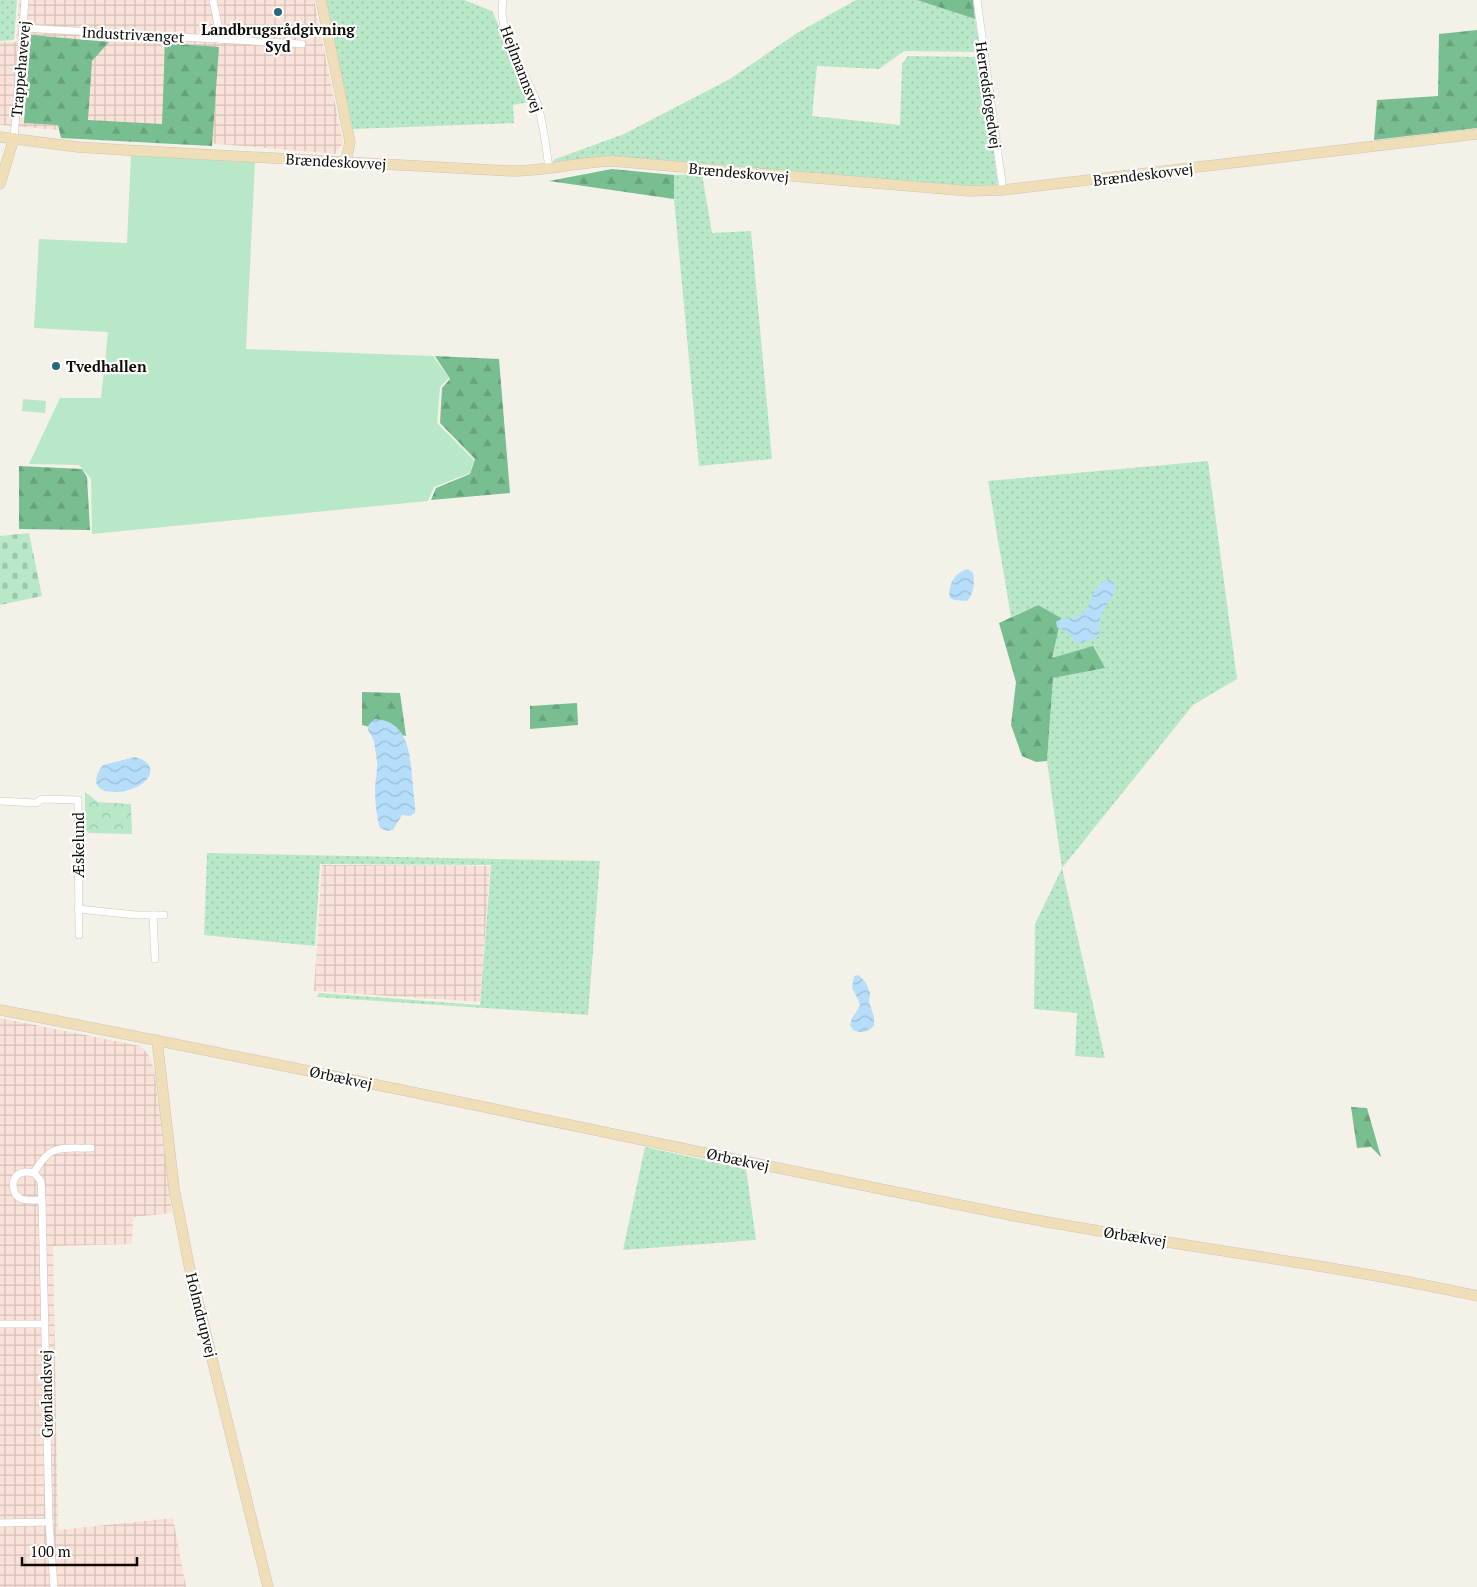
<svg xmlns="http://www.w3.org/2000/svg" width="1477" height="1587" font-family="'PT Serif',serif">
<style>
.industrial{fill:url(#industrial-grid)}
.grass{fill:url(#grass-dots)}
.forest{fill:url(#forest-firs)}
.cemetery{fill:url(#cemetery-stones)}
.park{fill:url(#park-crowns)}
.pitch{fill:#b8e8c8}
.water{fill:url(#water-waves)}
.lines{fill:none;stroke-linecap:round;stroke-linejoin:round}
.street-casing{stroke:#c9c7bd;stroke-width:8}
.secondary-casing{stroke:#c9c7bd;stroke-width:11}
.street{stroke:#fff;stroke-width:7}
.secondary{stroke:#efdeb7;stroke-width:10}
.poi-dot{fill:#28677c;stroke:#fff;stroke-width:2}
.labels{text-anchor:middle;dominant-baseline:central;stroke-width:4.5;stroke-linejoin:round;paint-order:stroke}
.poi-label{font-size:15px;font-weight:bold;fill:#0c0b08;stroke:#fff}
.street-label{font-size:15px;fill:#0c0b08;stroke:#fff}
</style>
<defs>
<pattern id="industrial-grid" width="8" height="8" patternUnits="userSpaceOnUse" patternTransform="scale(1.25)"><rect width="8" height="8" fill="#fae2d8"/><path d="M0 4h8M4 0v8" fill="none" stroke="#d5c1b8"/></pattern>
<pattern id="grass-dots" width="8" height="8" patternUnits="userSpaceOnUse" patternTransform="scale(1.25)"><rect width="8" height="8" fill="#b8e8c8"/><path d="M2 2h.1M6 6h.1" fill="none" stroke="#9dc6aa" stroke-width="1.8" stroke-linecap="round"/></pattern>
<pattern id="forest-firs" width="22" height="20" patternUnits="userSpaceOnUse" patternTransform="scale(1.25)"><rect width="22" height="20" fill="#78be91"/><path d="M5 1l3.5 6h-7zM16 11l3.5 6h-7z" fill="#67a27c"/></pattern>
<pattern id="cemetery-stones" width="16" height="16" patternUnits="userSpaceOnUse" patternTransform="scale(1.25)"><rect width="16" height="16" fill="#b8e8c8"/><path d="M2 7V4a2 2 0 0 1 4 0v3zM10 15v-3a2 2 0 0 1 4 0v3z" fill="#9dc6aa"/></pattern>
<pattern id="park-crowns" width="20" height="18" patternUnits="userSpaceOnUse" patternTransform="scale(1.25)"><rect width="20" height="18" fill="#b8e8c8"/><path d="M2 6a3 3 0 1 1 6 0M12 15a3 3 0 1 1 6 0" fill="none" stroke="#9dc6aa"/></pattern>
<pattern id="water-waves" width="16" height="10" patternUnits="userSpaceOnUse" patternTransform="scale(1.25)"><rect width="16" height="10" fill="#b6defa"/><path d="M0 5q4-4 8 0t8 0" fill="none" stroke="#9bbdd5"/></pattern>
</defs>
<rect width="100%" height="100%" fill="#f4f2e8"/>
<!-- industrial -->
<g class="industrial">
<path d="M19 0H314L343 143 335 154 0 125V42H16Z"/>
<path d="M322 865 490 866 480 1002 314 991Z"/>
<path d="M0 1018 140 1046 148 1054 154 1069 172 1213 133 1217 132 1244 53 1246 58 1530 173 1518 186 1587H0Z"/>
</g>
<!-- grass -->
<g class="grass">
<path d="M0 0H17L14 40 0 41Z"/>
<path d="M325 0H464L492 11 534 101 513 105 514 123 353 129Z"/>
<path d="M856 0H917L975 19 981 52 904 51 879 69 817 66 812 116 900 125 902 64 908 56 981 57 998 185 976 188 634 161 554 165 553 160 624 134 730 79 797 33Z"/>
<path d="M702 174 712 233 751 231 772 459 699 466 674 199V175Z"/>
<path d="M1208 461 1237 679 1193 705 1062 868 1105 1058 1075 1056 1077 1013 1034 1009 1035 924 1062 868 1047 761 1053 678 1104 668 1052 658 1038 605 1011 617 988 481Z"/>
<path d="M207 853 600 861 588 1015 317 997 319 993 480 1005 491 865 320 864 315 946 204 935Z"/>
<path d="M645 1147 746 1169 756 1240 623 1250Z"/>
</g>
<!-- forest -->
<g class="forest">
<path d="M917 0H973L975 19Z"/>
<path d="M1477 30V128L1374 140 1377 100 1438 96 1439 34Z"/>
<path d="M31 35 109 42 92 61 88 120 162 124 165 43 219 47 212 146 61 138 58 125 24 123Z"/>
<path d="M612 169 674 175V199L549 181Z"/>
<path d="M435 356 499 359 510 493 431 500 436 488 470 474 475 459 440 423 442 388 450 379Z"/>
<path d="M19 466 82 469 87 477 90 530 19 529Z"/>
<path d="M1038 605 1061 618 1052 658 1093 646 1105 668 1053 678 1047 761 1036 762 1022 756 1011 725 1016 682 999 623Z"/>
<path d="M362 692 400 693 406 736 362 725Z"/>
<path d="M577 703 578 725 530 729V706Z"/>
<path d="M1351 1107 1367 1108 1381 1157 1371 1147 1357 1148Z"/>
</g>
<!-- cemetery -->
<path class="cemetery" d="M29 533 42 596 0 605V536Z"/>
<!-- park -->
<path class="park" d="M85 792 98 802 131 804 132 834 89 833 85 830Z"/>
<!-- pitch -->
<g class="pitch">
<path d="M131 155 255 162 246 349 433 356 449 378 440 387 437 423 474 460 470 473 434 487 428 501 92 534 91 479 79 465 29 464 60 398H101L108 332 34 328 39 239 127 243Z"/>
<path d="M23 399 46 401 45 413 22 411Z"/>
</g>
<!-- water -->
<g class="water">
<path d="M968 569 973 573C975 583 974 593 967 601L954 600 950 598C947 585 955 572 968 569Z"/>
<path d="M1108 579 1113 581 1115 592 1100 617 1099 636 1082 643H1077L1068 633 1057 627 1056 621C1064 618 1075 619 1082 613 1097 600 1087 590 1108 579Z"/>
<path d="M375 719C411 721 410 759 413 786 413 795 416 804 415 813L410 816 402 815 393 830 387 831 380 828C376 815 375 802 375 789 375 780 378 770 377 761 376 755 375 748 374 742 371 731 361 729 375 719Z"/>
<path d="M135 757C141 759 148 761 150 768 156 795 72 806 103 765Z"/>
<path d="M859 975 866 983 870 993 869 1002 874 1017V1026C867 1032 862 1034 853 1030L850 1025 852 1018 860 1006 858 999 852 988 854 976Z"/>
</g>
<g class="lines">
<!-- street casing -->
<g class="street-casing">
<g id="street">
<path d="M213 0 221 40"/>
<path d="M503 0C496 35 528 74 538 106 544 127 546 147 549 168"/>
<path d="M977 0 1003 190"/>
<path d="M23 28 302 44"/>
<path d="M14 138 25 0"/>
<path d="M0 801 36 803 42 799 78 800 79 935"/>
<path d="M78 909 136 915H164"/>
<path d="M153 915 155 959"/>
<path d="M34 1173C50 1143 60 1149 91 1148"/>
<path d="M42 1200C36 1200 27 1201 21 1199 11 1193 10 1177 21 1173 25 1171 30 1172 34 1173L41 1181 42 1200 49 1522 54 1587"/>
<path d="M0 1324H45"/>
<path d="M0 1523 49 1522"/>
</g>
</g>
<!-- secondary casing -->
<g class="secondary-casing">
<g id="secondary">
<path d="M321 0 350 142 346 161"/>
<path d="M0 137 78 147 124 150 512 171C546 171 578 162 612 161L969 191 1003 190 1477 134"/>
<path d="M0 184 14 138"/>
<path d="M0 1010C339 1074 676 1149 1015 1216 1169 1246 1324 1262 1477 1296"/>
<path d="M157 1040 174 1188 189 1265 268 1587"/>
</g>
</g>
<!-- street -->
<use href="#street" class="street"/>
<!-- secondary -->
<use href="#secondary" class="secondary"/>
</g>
<!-- markers -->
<g class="poi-dot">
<circle cx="278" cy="12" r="5"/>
<circle cx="56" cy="366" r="5"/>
</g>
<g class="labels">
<!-- poi labels -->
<g class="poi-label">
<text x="278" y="29">Landbrugsrådgivning<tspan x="278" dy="17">Syd</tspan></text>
<text x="66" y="366" text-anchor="start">Tvedhallen</text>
</g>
<!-- street labels -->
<g class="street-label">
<text transform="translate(133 34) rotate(3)">Industrivænget</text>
<text transform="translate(20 69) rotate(-85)">Trappehavevej</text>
<text transform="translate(522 69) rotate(69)">Hejlmannsvej</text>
<text transform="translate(989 95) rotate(82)">Herredsfogedvej</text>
<text transform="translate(336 161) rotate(3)">Brændeskovvej</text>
<text transform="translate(739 172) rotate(5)">Brændeskovvej</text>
<text transform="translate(1143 174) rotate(-7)">Brændeskovvej</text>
<text transform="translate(78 845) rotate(-90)">Æskelund</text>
<text transform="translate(341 1077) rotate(12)">Ørbækvej</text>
<text transform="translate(738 1159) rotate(12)">Ørbækvej</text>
<text transform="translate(1135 1236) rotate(9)">Ørbækvej</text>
<text transform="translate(202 1315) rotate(76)">Holmdrupvej</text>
<text transform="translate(46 1394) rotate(-91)">Grønlandsvej</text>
</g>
</g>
<!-- scale -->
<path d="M22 1557v8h115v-8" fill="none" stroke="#0c0b08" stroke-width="2.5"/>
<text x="30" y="1557" font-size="15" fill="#0c0b08" stroke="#ffffff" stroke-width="4" paint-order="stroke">100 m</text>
</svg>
